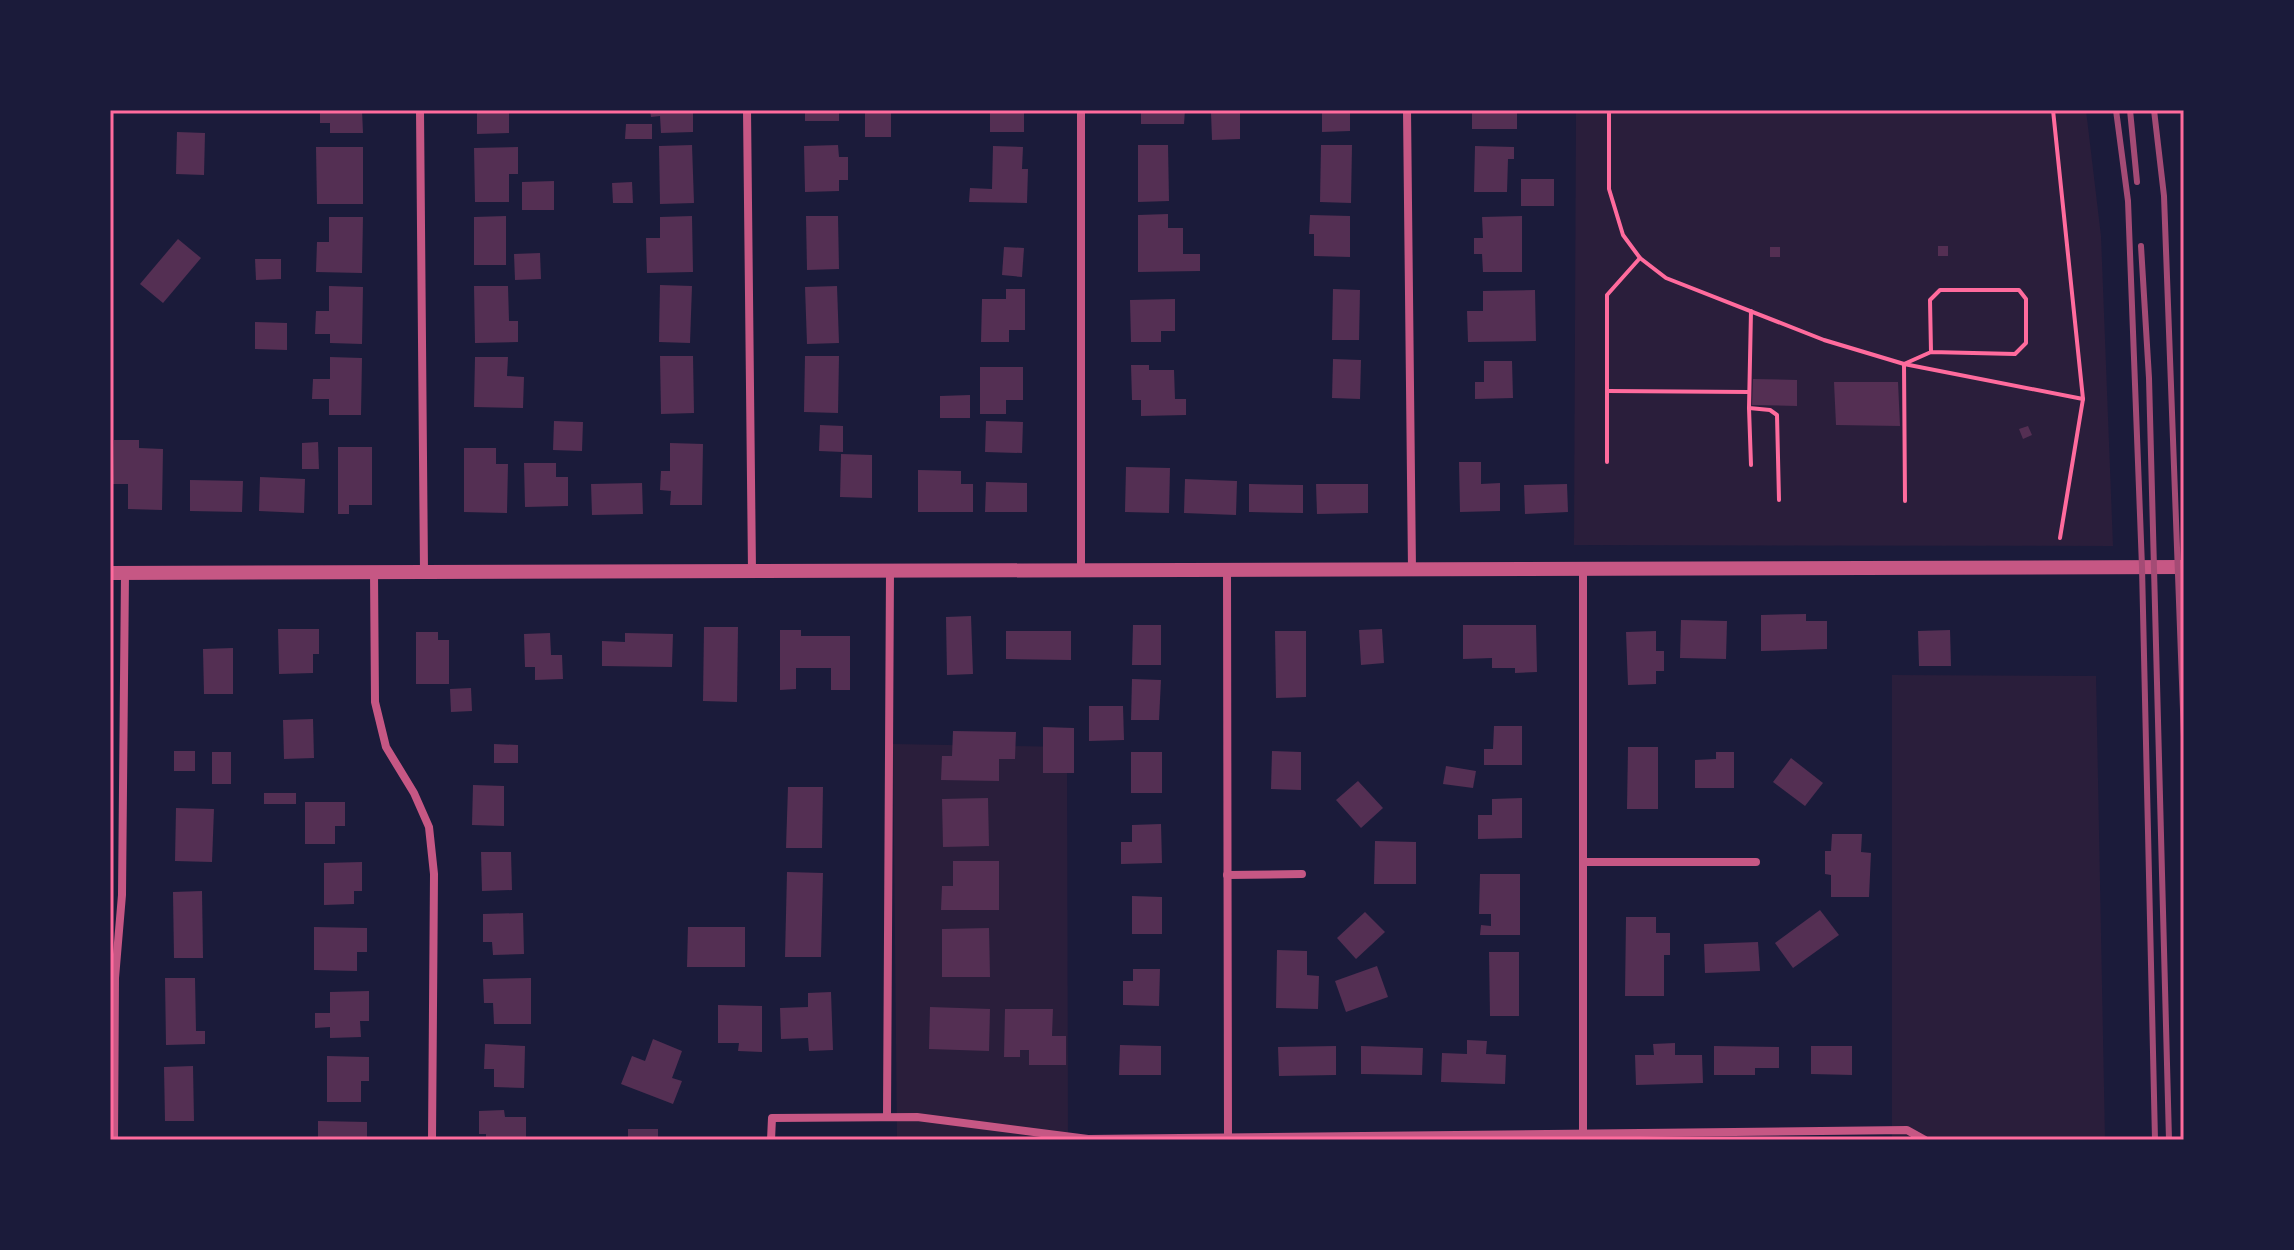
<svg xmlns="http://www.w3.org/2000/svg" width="2294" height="1250" font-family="'IBM Plex Sans',sans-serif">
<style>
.green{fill:#2a1e3b}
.building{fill:#542f53}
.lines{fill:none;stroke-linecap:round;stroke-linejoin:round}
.path{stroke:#ff6b9d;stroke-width:4}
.minor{stroke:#c65784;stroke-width:8}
.tertiary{stroke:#c65784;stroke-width:14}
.rail{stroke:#a44b75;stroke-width:6}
.neatline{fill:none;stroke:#ff6b9d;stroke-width:3}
</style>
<rect width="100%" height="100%" fill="#1b1b3a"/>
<!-- green -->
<g class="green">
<path d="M1576 110H2086L2101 236 2113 546 1574 545Z"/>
<path d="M1892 675 2096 676 2105 1140H1892Z"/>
<path d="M893 744 1067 747 1068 1140H897Z"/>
</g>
<!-- building -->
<g class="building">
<path d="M320 110H362L363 133H330V123H320Z"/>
<path d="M477 110H509V133L477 134Z"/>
<path d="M650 110H693V132L661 133 660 116 651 117Z"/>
<rect x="805" y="110" width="34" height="11"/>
<rect x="865" y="110" width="26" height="27"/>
<rect x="990" y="110" width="34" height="22"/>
<path d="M1141 110H1185L1184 124H1141Z"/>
<path d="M1322 110H1350V131L1322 132Z"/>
<rect x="1472" y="110" width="45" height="19"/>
<path d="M1240 111V139L1212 140 1211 112Z"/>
<path d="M626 124H652V139H625Z"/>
<path d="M177 132 205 133 204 175 176 174Z"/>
<path d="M692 145 694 203 660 204 659 146Z"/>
<path d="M838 145 839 157H848V180H839V191L805 192 804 146Z"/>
<path d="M1138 145H1168L1169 201 1138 202Z"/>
<path d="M1321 145H1352L1351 203 1320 202Z"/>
<path d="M993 146 1023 147 1022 169H1028L1027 203 969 202 970 188 992 189Z"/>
<path d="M1475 146 1514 147V159H1508L1507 192H1474Z"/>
<path d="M316 147H363V204H317Z"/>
<path d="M518 147V174H509V202H475L474 148Z"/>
<rect x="1521" y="179" width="33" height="27"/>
<path d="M554 181V210H522V182Z"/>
<path d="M632 182 633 203H613L612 183Z"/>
<path d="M1168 214V228H1183V254H1200V271L1138 272V215Z"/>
<path d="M1310 215 1350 216V257L1314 256V234H1309Z"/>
<path d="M506 216V265H474V217Z"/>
<path d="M692 216 693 272 647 273 646 238H660V217Z"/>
<path d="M806 216H838L839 269 807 270Z"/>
<path d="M1522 216V272H1483L1482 254H1474V238H1483L1482 217Z"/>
<path d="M329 217H363L362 273 316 272 317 242H329Z"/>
<path d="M178 239 201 258 163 303 140 284Z"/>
<rect x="1938" y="246" width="10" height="10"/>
<path d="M1004 247 1024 248 1022 277 1002 275Z"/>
<rect x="1770" y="247" width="10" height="10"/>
<path d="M540 253 541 279 515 280 514 254Z"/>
<path d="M255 259H281V279L256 280Z"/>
<path d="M660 285 692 286 690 343 659 342Z"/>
<path d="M329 286 363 287 362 344 330 343V334H315L316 311H329Z"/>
<path d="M474 286H508L509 321H518V342L475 343Z"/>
<path d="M837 286 839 343 807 344 805 287Z"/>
<path d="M1006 289H1025V330H1009V342H981L982 299H1006Z"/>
<path d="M1333 289 1360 290 1359 340H1332Z"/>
<path d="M1535 290 1536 341 1468 342 1467 311H1483V291Z"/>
<path d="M1175 299V331H1161V342H1131L1130 300Z"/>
<path d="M255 322 287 323V350L255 349Z"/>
<path d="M660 356H693L694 413 661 414Z"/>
<path d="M805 356H839L838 413 804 412Z"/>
<path d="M330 357 362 358 361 415H329V399H312L313 379H330Z"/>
<path d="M475 357H508L507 376 524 377 523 408 474 407Z"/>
<path d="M1333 359 1361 360 1360 399 1332 398Z"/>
<path d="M1484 361H1512L1513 398 1475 399V382H1484Z"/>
<path d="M1131 365H1149V370H1174L1175 399H1186V415L1141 416V400H1132Z"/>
<path d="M980 367H1023V400H1006V414H980Z"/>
<path d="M1753 379 1797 380V406L1752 405Z"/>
<path d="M1834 382H1898L1900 426 1836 425Z"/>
<path d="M970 395V418H940V396Z"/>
<path d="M554 421 583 422 582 451 553 450Z"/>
<path d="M986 421 1023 422 1022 453 985 452Z"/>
<path d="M820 425 843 426V452L819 451Z"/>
<path d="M2028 426 2032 435 2023 439 2019 429Z"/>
<path d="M114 440H139V448L163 449 162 510 128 509V484H113Z"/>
<path d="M318 442 319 469H302V443Z"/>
<path d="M670 443 703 444 702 505H670L671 491 660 490 661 471H670Z"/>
<path d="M338 447H372V505H349V514H338Z"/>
<path d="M464 448H496V464H508L507 513 464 512Z"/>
<path d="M841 454 872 455V498L840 497Z"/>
<path d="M1459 462H1481V484L1500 483V511L1460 512Z"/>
<path d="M524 463H556V477H568V506L525 507Z"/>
<path d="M1126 467 1170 468 1169 513 1125 512Z"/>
<path d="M918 470 961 471V484H973V512H918Z"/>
<path d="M260 477 305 479 304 513 259 511Z"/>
<path d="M1185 479 1237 481 1236 515 1184 513Z"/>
<path d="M190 480 243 481 242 512 190 511Z"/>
<path d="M986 482 1027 483V512H985Z"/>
<path d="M642 483 643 514 592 515 591 484Z"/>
<path d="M1249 484 1303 485V513L1249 512Z"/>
<path d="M1316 484H1368V513L1317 514Z"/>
<path d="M1567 484 1568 512 1525 514 1524 485Z"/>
<path d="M1806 614V621H1827V649L1761 651V615Z"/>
<path d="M971 616 973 674 947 675 946 617Z"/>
<path d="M1681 620 1727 621 1726 659 1680 658Z"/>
<path d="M1133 625H1161V665H1132Z"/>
<path d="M1463 625H1536L1537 672 1515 673V668H1492V658L1463 659Z"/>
<path d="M704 627H738L737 702 703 701Z"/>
<path d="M278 629H319V654H313V673L279 674Z"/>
<path d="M1382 629 1384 663 1361 665 1359 630Z"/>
<path d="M780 630H801V636H850V690H831V668H796V689L780 690Z"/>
<path d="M1950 630 1951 666H1919L1918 631Z"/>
<path d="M1006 631H1071V660L1006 659Z"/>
<path d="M1275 631H1306V697L1276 698Z"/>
<path d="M1656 631V651H1664V671H1656V684L1628 685 1626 632Z"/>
<path d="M416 632H438V640H449V684H416Z"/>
<path d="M550 633 551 655H562L563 679 535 680V667H525L524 634Z"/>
<path d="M625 633 673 634 672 667 602 666V641L625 642Z"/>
<path d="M233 648V694H204L203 649Z"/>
<path d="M1132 679 1161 680 1159 720H1131Z"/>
<path d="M471 688 472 711 451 712 450 689Z"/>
<path d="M1089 706H1123L1124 740 1089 741Z"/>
<path d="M313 719 314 758 284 759 283 720Z"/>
<path d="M1494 726H1522V765H1484V749H1493Z"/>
<path d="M1043 727 1074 728V773H1043Z"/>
<path d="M953 731 1016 732 1015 759H999V781L941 780 942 756H952Z"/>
<path d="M494 744 518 745V763H494Z"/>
<path d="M1628 747H1658V809H1627Z"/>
<rect x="174" y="751" width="21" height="20"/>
<path d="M1272 751 1301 752V790L1271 789Z"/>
<rect x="212" y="752" width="19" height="32"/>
<rect x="1131" y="752" width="31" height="41"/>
<path d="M1716 752H1734V788H1695V760L1716 759Z"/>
<path d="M1791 758 1823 783 1805 806 1773 782Z"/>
<path d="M1446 766 1476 771 1473 788 1443 784Z"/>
<path d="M1358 781 1383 808 1361 828 1336 800Z"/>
<path d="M473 785 504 786V826L472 825Z"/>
<path d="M788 787H823L822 848H786Z"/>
<rect x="264" y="793" width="32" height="11"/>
<path d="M988 798 989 846 943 847 942 799Z"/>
<path d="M1522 798V838L1478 839V815H1492V799Z"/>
<path d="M305 802H345V826H335V844H305Z"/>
<path d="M176 808 214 809 212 862 175 861Z"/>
<path d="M1161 824 1162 863 1121 864V842H1132V825Z"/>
<path d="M1832 834H1862L1861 852 1871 853 1869 897H1831V875L1825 874V851H1831Z"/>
<path d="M1375 841 1416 842V884H1374Z"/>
<path d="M481 852H511L512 890 482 891Z"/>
<path d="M953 861H999V910H941L942 886H953Z"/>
<path d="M362 862V891H354V904L324 905V863Z"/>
<path d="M787 872 823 873 821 957H785Z"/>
<path d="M1480 874H1520V935H1480L1481 925 1491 926V914H1479Z"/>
<path d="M202 891 203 958H174L173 892Z"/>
<path d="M1132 896 1162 897V934H1132Z"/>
<path d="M1820 910 1839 935 1793 968 1775 943Z"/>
<path d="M1365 912 1385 932 1356 959 1337 938Z"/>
<path d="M523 913 524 954 493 955 492 942H483V914Z"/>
<path d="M1626 917H1656V933H1670V955H1664V996H1625Z"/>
<path d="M314 927 367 928V952H357V971L314 970Z"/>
<path d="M688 927H745V967H687Z"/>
<path d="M989 928 990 977H942V929Z"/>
<path d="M1758 942 1760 971 1705 973 1704 944Z"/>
<path d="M1277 950 1307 951V975L1319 976 1318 1009 1276 1008Z"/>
<path d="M1489 952H1519V1016H1490Z"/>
<path d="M1377 966 1388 997 1346 1012 1335 981Z"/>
<path d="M1133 969H1160L1159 1006 1123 1005V981H1133Z"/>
<path d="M165 978H195L196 1031H205V1044L166 1045Z"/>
<path d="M531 978V1024H494L493 1003H484L483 979Z"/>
<path d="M369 991V1021H360L361 1037 330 1038V1027L315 1028V1013H330V992Z"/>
<path d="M831 992 833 1050 809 1051 808 1038 781 1039 780 1008 808 1007V993Z"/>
<path d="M718 1005 762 1006V1052L738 1051 739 1043H718Z"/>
<path d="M930 1007 990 1009 989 1051 929 1049Z"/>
<path d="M1005 1009H1053L1052 1036H1066V1065H1029V1050H1020V1057H1004Z"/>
<path d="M653 1039 682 1051 672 1078 682 1081 673 1104 621 1084 632 1056 645 1061Z"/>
<path d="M1467 1040 1487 1041 1486 1054 1506 1055 1505 1084 1441 1082 1442 1053 1467 1054Z"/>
<path d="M1675 1043V1055H1702L1703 1083 1636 1085 1635 1055H1654L1653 1044Z"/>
<path d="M485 1044 525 1046 524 1088 494 1087V1069H484Z"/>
<path d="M1120 1045 1161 1046V1075H1119Z"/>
<path d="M1336 1046V1075L1279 1076 1278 1047Z"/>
<path d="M1361 1046 1423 1048 1422 1075 1361 1074Z"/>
<path d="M1714 1046 1779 1047V1068H1755V1075H1714Z"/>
<path d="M1811 1046H1852V1075L1811 1074Z"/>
<path d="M327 1056 369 1057V1081H361V1102H327Z"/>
<path d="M193 1066 194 1121H165L164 1067Z"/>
<path d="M504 1110 505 1117H526V1140H486V1134H479V1111Z"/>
<path d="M318 1121 367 1122V1140H318Z"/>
<rect x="628" y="1129" width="30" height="11"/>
</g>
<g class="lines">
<!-- path -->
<g class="path">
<path d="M1609 110V189L1623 235 1640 258 1666 278 1824 340 1904 364 2083 399 2053 110"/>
<path d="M1751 311 1749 408 1770 410 1777 415 1779 500"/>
<path d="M1608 391 1749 392"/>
<path d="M1749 408 1751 465"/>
<path d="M1607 462V295L1640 258"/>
<path d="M1905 501 1904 364 1931 352 2015 354 2026 343V299L2019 290H1940L1930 300 1931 352"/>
<path d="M2060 538 2083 399"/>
</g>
<!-- minor -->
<g class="minor">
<path d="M420 110 424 572"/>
<path d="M747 110 752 571"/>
<path d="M1407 110 1412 570"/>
<path d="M1081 570V110"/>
<path d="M1227 570 1228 1139"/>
<path d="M374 572 375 702 386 747 414 793 429 827 434 874 432 1140"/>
<path d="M1583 862H1756"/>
<path d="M1227 875 1302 874"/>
<path d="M887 1117 890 571"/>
<path d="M114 1140 115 978 122 895 125 573"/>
<path d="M771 1140 772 1118 917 1117 1088 1139 1907 1130 1925 1140"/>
<path d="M1583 1140V569"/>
</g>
<!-- tertiary -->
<path class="tertiary" d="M110 573 2184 567"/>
<!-- rail -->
<g class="rail">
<path d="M2116 110 2128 201 2142 567 2155 1140"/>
<path d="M2130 110 2137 182"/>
<path d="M2154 110 2164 196 2184 737"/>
<path d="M2141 246 2149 378 2169 1140"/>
</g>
</g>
<!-- border -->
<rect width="2294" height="1250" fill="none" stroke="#1b1b3a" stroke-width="224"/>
<rect x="112" y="112" width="2070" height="1026" class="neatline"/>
</svg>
